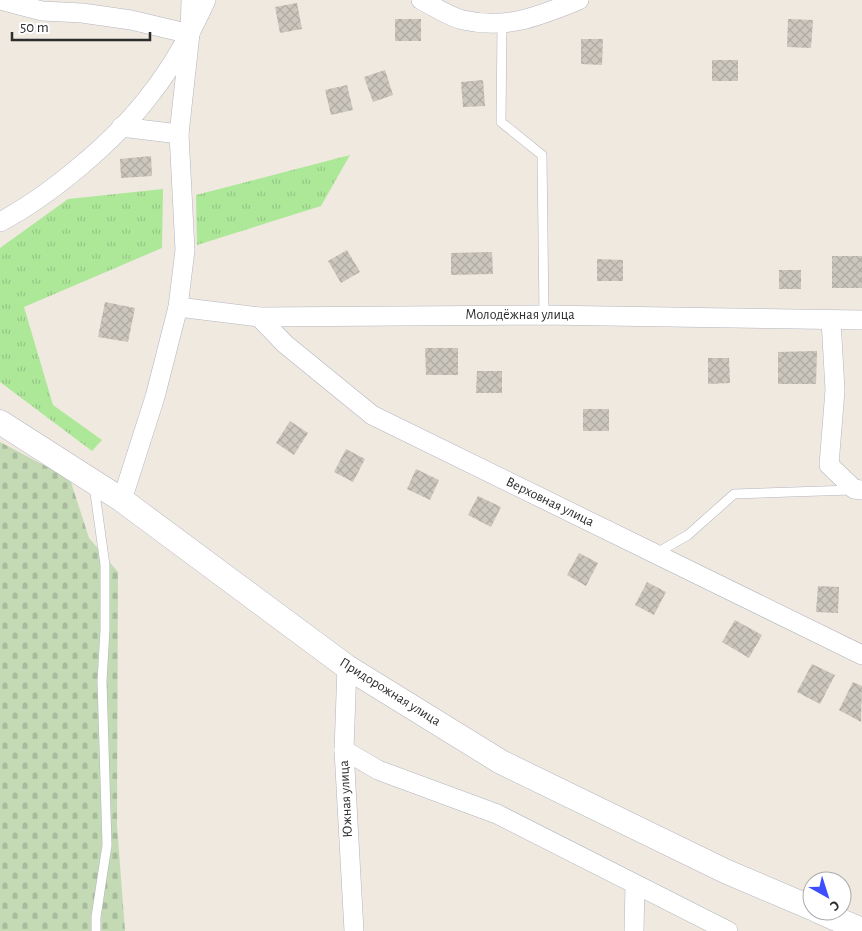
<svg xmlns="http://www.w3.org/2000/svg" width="862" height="931" font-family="'Alegreya Sans',sans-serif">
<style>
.grass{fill:url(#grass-tufts)}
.cemetery{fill:url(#cemetery-stones)}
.building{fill:url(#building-cross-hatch)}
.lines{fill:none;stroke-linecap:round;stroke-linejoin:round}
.service-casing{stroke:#b3b4c1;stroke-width:10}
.minor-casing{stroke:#b3b4c1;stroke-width:20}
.tertiary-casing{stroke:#b3b4c1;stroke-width:25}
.service{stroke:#fff;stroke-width:9}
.minor{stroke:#fff;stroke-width:19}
.tertiary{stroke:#fff;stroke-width:24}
.labels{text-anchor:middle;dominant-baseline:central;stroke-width:4;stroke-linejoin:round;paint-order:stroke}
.street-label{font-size:14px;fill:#2d2d2d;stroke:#fff}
</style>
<defs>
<pattern id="grass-tufts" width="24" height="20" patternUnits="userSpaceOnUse" patternTransform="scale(1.25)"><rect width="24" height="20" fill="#ade899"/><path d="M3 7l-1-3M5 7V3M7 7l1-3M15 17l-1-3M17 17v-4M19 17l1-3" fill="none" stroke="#95c784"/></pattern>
<pattern id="cemetery-stones" width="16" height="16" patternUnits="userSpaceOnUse" patternTransform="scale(1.25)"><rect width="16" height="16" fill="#c3dab5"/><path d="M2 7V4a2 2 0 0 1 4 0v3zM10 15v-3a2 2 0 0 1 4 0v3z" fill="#a8bb9c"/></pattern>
<pattern id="building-cross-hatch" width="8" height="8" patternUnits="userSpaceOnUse" patternTransform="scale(1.25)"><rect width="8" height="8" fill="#cbc7bd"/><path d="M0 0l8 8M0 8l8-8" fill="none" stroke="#afaba3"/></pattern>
</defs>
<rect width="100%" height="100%" fill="#efe9df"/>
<!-- grass -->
<g class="grass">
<path d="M350 155 321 206 197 245 196 195Z"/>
<path d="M163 189 162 248 24 307 53 405 102 440 92 451 0 382V248L68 199Z"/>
</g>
<!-- cemetery -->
<path class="cemetery" d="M0 442 70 479 89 538 118 572 117 825 125 931H0Z"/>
<!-- building -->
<g class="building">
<path d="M297 3 302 29 280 33 275 7Z"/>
<rect x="395" y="19" width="26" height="22"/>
<path d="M788 19 813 20 811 48 787 47Z"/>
<path d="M581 39H603L602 65 581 64Z"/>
<rect x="712" y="60" width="26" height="21"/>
<path d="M385 70 393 95 373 102 364 77Z"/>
<path d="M483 80 485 106 463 107 461 82Z"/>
<path d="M347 85 353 110 331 115 325 90Z"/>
<path d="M151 156 152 176 121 178 120 159Z"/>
<path d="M347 250 360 272 341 283 328 261Z"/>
<path d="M492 252 493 274 451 275V253Z"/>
<rect x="832" y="256" width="30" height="32"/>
<path d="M597 259 623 260V281H597Z"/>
<rect x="779" y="270" width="22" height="19"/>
<path d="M105 302 135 308 128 342 98 337Z"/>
<path d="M425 348H458V375H426Z"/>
<path d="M817 351 816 384H778V352Z"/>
<path d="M708 358H729L730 383 708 384Z"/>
<path d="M477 371H502V393H476Z"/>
<rect x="583" y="409" width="26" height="22"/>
<path d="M290 421 308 433 294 455 276 443Z"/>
<path d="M346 449 365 459 353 482 334 472Z"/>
<path d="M416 469 439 480 430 500 407 489Z"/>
<path d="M478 496 501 507 491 527 468 515Z"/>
<path d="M579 553 598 563 586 586 567 575Z"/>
<path d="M647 582 666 592 654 615 635 605Z"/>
<path d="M818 586 839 587 838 613 816 612Z"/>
<path d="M735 620 762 635 749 658 722 642Z"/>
<path d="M812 664 835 675 820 704 797 692Z"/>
<path d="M853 682 862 686 861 722 839 710Z"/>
</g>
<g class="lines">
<!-- service casing -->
<g class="service-casing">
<g id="service">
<path d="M502 25 501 122 542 155 544 315"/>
<path d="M94 486 105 565V630L102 681 107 845 96 917V931"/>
<path d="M655 554 688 535 734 494 851 490"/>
</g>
</g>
<!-- minor casing -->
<g class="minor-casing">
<g id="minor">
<path d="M0 0 42 11 82 13 131 20 190 34"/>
<path d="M421 0C434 6 449 17 463 20 507 30 539 16 579 0"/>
<path d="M121 127 179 134"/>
<path d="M0 222C51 195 115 141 150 95 173 66 191 33 206 0"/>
<path d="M178 307 259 317 544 315 862 320"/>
<path d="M259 317 285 344 372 415 862 655"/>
<path d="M831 320 835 390 829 465 854 489 862 490"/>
<path d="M122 500 155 397 178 307 185 250 179 134 190 34 191 0"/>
<path d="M347 667 344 750 354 931"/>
<path d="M344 750 378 770 497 814 728 931"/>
<path d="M634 931 635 885"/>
</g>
</g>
<!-- tertiary casing -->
<g class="tertiary-casing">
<g id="tertiary">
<path d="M0 422 122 500 347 667 501 762 725 871 812 908"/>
<path d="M818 911 862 930"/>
</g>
</g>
<!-- service -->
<use href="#service" class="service"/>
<!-- minor -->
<use href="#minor" class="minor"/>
<!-- tertiary -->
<use href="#tertiary" class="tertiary"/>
</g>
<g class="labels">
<!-- street labels -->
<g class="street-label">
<text x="520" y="315">Молодёжная улица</text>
<text transform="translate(550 502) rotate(26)">Верховная улица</text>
<text transform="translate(390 692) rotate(32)">Придорожная улица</text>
<text transform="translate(346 799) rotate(-93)">Южная улица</text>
</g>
</g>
<!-- north arrow -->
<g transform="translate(827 896) rotate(141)"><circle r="24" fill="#ffffff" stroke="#ababab"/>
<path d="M0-4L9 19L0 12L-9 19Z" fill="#3c4eff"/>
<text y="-8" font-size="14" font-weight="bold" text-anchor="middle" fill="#2d2d2d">С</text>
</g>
<!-- scale -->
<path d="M12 32v8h138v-8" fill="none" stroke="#2d2d2d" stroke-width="2.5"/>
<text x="20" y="32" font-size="15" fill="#2d2d2d" stroke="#ffffff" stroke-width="4" paint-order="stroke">50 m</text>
</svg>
